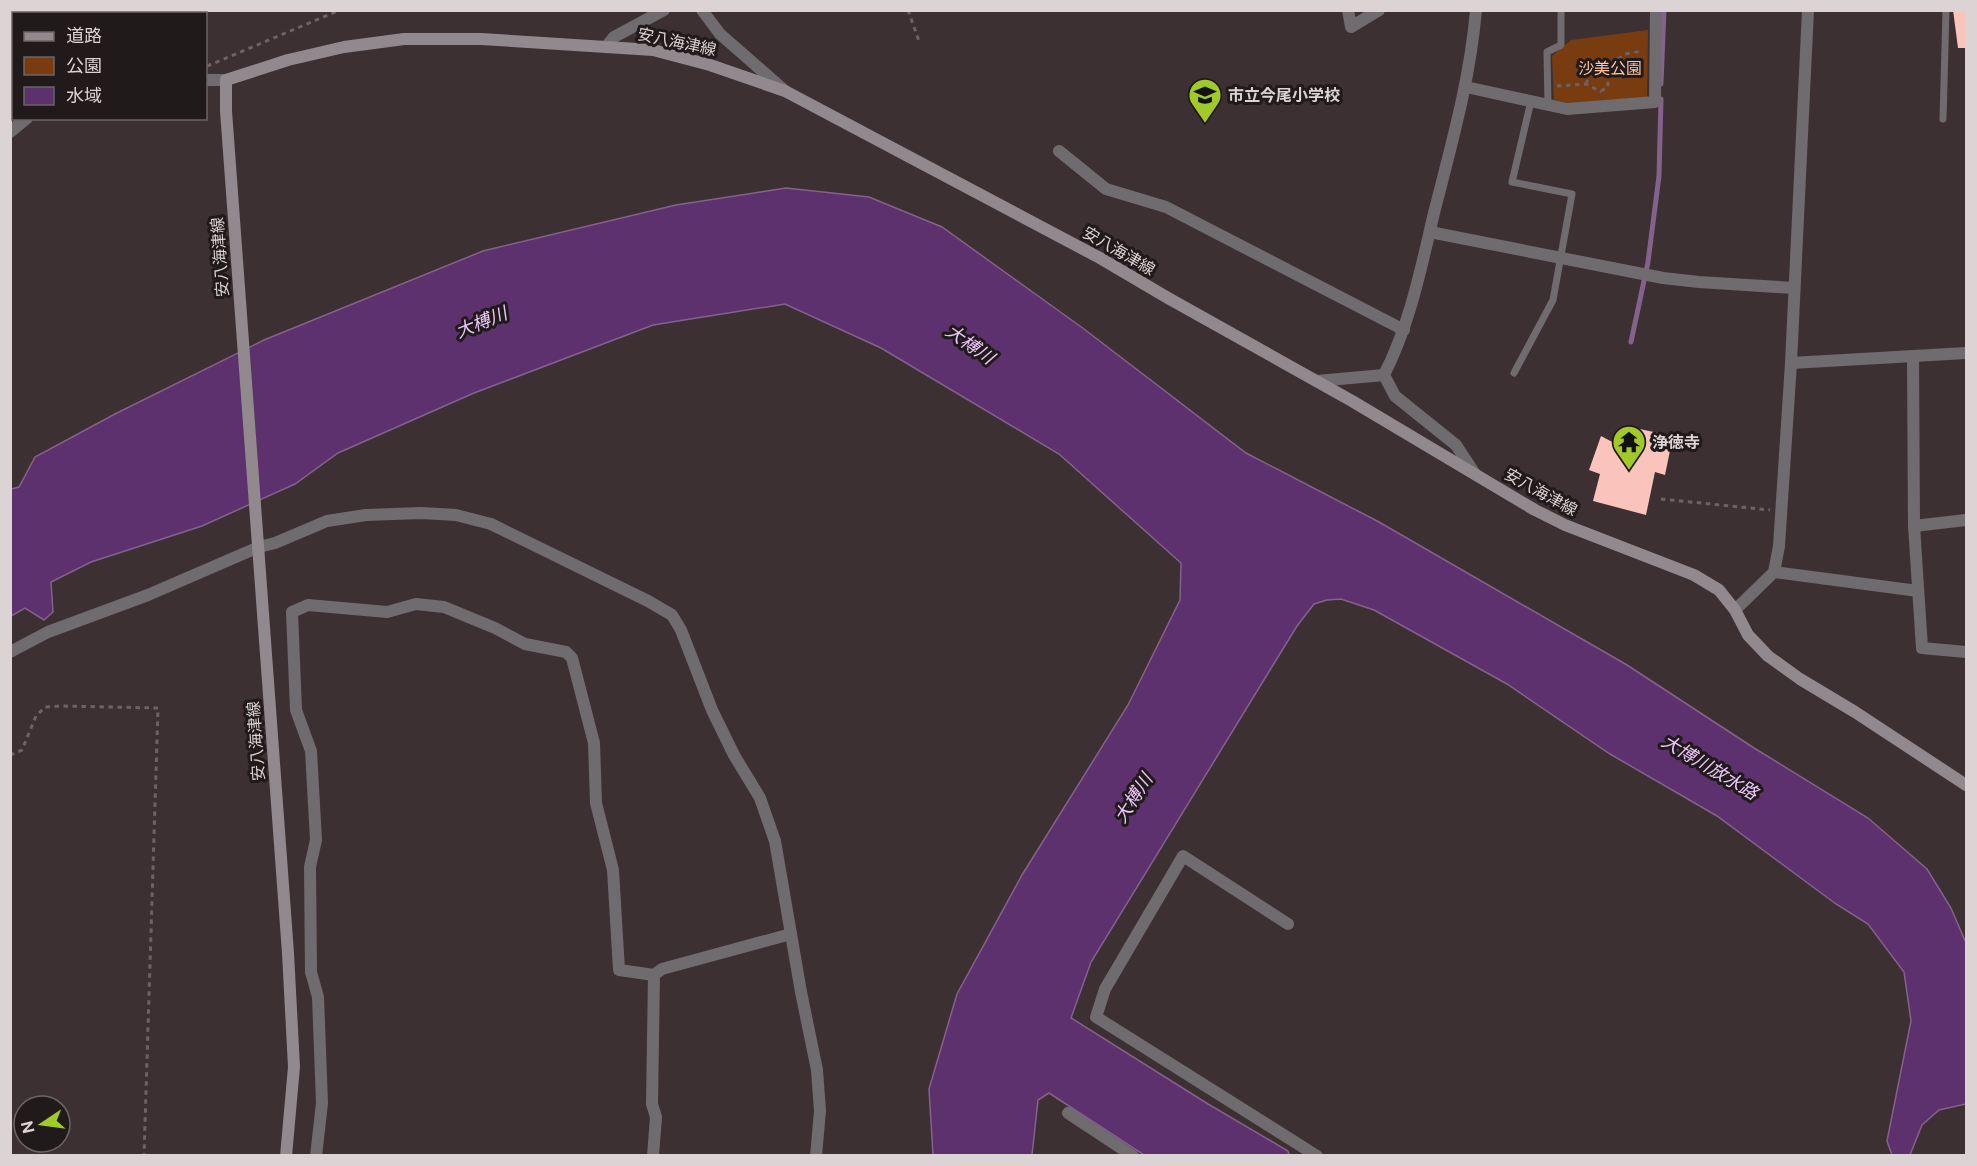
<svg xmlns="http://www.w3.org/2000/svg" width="1977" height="1166" font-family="'Public Sans','Noto Sans JP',sans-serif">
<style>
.green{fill:#783c10}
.water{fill:#5d316d;stroke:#83628c;stroke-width:1.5}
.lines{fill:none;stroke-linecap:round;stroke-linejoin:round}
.stream{stroke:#83628c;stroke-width:5}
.building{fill:#fac3bb}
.path{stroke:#6e6265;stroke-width:3;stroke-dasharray:4.5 4.5;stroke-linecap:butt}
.service{stroke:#706b6e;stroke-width:7}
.minor{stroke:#706b6e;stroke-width:12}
.tertiary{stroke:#706b6e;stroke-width:12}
.secondary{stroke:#92898e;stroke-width:12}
.labels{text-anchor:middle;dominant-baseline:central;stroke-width:6;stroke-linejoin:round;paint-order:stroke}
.street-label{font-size:16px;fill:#dcd3d5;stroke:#201a1b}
.park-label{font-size:16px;fill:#ffc3a0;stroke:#201a1b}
.poi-label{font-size:16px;font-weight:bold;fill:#dcd3d5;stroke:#201a1b;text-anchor:start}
.water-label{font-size:18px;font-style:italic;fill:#edc7fc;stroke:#201a1b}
</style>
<rect width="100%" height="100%" fill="#3d3033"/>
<!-- green -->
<path class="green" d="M1648 30 1647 97 1568 103 1554 100 1552 56 1571 40Z"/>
<!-- water -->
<path class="water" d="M786 188 869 197 942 227 1084 329 1246 453 1379 522 1627 665 1754 748 1868 818 1927 869 1951 908 1966 943V1104L1939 1110 1922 1125 1910 1155H1892L1887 1141 1911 1021 1904 972 1868 924 1836 904 1717 816 1610 754 1507 684 1374 610 1341 599 1327 600 1314 604 1297 626 1091 962 1071 1018 1208 1104 1288 1151 1289 1155H1144L1049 1093 1038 1100 1032 1155H933L929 1089 957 994 1022 875 1128 705 1180 600 1181 563 1059 454 881 348 785 304 653 325 474 393 338 453 295 484 202 526 91 562 51 582 53 612 44 620 25 608 11 616V489L19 487 35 457 115 414 264 340 483 251 676 205Z"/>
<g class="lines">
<!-- stream -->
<g class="stream">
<path d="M1661 84 1664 10"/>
<path d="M1631 342 1648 262 1659 176 1661 99"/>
</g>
</g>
<!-- building -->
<g class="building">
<path d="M1953 10H1966V48H1958Z"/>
<path d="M1630 427 1673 436 1665 475 1655 472 1646 515 1593 501 1600 474 1589 470 1601 436 1618 445Z"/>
</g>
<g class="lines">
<!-- path -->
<g class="path">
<path d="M908 10 920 44"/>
<path d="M207 66 340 10"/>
<path d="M1586 84 1593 68 1607 67 1625 54 1642 51"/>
<path d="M1557 86 1586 84 1601 92"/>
<path d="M1601 91 1608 87 1607 67"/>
<path d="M1661 499 1770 510"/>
<path d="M10 755 22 750 36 716 45 707 61 706 158 708 144 1156"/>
</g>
<!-- service -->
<g class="service">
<path d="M1548 105 1547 52 1561 45V10"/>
<path d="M1943 119 1946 10"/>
<path d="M1514 373 1553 300 1572 194 1512 182 1531 101"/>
</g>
<!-- minor -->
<g class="minor">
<path d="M1348 10 1351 27 1379 10"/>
<path d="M1466 87 1567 109 1655 102 1656 10"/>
<path d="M1059 151 1106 189 1166 207 1404 330"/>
<path d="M1430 232 1663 278 1699 282 1794 288"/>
<path d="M1913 357 1914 526 1922 648 1966 652"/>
<path d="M1791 363 1966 353"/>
<path d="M1317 381 1384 375"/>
<path d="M1475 474 1456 445 1395 396 1384 375C1410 324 1421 268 1434 213 1451 146 1470 80 1476 10"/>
<path d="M1914 526 1966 520"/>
<path d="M1774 572 1918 591"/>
<path d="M10 652 48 632 148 595 259 547 275 543 327 521 366 515 421 513 456 515 491 524 648 601 672 615 681 630 712 710 734 755 760 798 775 841 801 992 817 1070 820 1111 816 1156"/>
<path d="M1288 924 1183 856 1105 989 1096 1017 1317 1156"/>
<path d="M654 975 662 969 791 934"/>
<path d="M1068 1113 1133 1156"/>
<path d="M316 1156 322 1103 318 997 311 972 310 867 316 840 311 751 296 710 292 612 308 605 387 612 416 604 444 607 495 628 525 644 566 652 572 658 594 743 596 803 613 870 619 970 654 975 652 1104 656 1117 653 1156"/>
</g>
<!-- tertiary -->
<g class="tertiary">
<path d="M702 10 720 34 785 91"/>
<path d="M606 47 614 37 664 10"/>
<path d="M206 80H226"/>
<path d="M10 132 27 118"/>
<path d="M1735 610 1774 572 1779 546 1791 363 1808 10"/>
</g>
<!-- secondary -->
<path class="secondary" d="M286 1156 294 1067 288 953 226 111V80L288 60 344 47 404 39H481L606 47 653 50 710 65 785 91 1100 258 1168 298 1352 401 1535 510 1565 525 1694 575 1719 590 1735 610 1748 635 1768 656 1800 679 1855 712 1966 785"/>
</g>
<!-- icons -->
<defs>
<g id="school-pin" transform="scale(1.725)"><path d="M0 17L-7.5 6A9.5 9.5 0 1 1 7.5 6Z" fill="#a1c92a" stroke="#201a1b"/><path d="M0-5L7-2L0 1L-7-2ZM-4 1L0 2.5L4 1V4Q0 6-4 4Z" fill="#111"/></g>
<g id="temple-pin" transform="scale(1.725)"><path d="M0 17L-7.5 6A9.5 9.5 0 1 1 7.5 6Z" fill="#a1c92a" stroke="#201a1b"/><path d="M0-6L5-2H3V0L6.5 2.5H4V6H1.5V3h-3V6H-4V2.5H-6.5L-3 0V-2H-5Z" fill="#111"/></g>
</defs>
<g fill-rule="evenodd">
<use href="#school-pin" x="1205" y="95"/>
<use href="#temple-pin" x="1629" y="442"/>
</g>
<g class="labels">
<!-- street labels -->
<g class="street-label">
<text transform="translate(677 42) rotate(12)">安八海津線</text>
<text transform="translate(1119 251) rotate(30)">安八海津線</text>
<text transform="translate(220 257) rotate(-94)">安八海津線</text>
<text transform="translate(1541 492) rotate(29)">安八海津線</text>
<text transform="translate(256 741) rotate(-94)">安八海津線</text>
</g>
<!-- park labels -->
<g class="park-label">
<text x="1610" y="68">沙美公園</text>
</g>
<!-- poi labels -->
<g class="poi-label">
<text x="1228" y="95">市立今尾小学校</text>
<text x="1652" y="442">浄徳寺</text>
</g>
<!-- water labels -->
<g class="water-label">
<text transform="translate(481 322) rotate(-22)">大榑川</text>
<text transform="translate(970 344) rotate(35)">大榑川</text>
<text transform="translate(1710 767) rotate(31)">大博川放水路</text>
<text transform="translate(1133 798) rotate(-57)">大榑川</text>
</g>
</g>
<!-- border -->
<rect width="1977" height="1166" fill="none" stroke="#dcd3d5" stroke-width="24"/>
<!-- legend -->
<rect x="12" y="12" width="195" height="108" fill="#201a1b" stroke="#6b6465" stroke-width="1.5"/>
<rect x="24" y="32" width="30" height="9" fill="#92898e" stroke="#6b6465" stroke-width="1.5"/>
<text x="66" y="42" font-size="18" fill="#dcd3d5">道路</text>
<rect x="24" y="57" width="30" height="18" fill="#783c10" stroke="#6b6465" stroke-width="1.5"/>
<text x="66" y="72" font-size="18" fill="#dcd3d5">公園</text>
<rect x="24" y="87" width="30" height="18" fill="#5d316d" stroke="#6b6465" stroke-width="1.5"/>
<text x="66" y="102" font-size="18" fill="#dcd3d5">水域</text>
<!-- north arrow -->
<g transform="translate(42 1124) rotate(257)"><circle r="28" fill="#201a1b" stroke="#6b6465" stroke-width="1.5"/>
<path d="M0-4.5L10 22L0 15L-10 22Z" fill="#a1c92a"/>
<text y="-9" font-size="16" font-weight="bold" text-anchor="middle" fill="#dcd3d5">N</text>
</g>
</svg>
